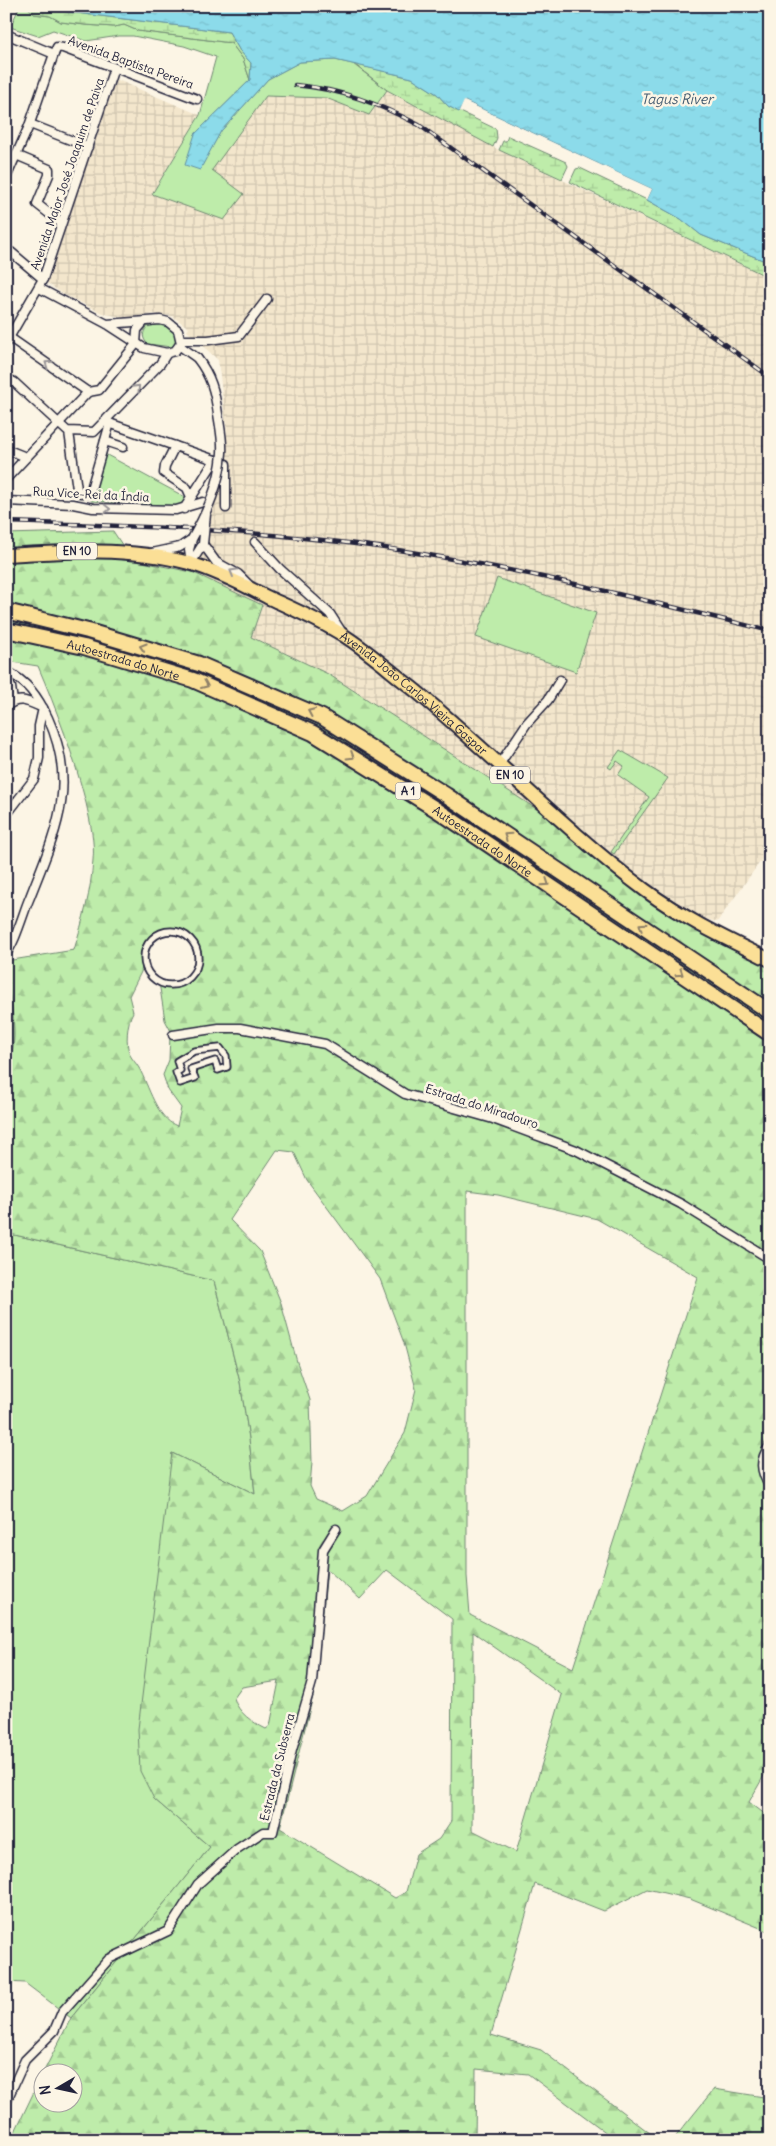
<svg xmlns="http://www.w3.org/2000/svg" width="776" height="2146" font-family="Delius,sans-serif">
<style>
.industrial{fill:url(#industrial-grid)}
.green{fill:#beecaa;stroke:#708772}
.forest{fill:url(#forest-firs);stroke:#708772;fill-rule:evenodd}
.wetland{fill:url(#wetland-marsh);stroke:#708772}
.water{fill:url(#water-ripples);stroke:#6291a4}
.pier{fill:#fcf5e5}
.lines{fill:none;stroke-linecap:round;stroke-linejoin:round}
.pedestrian-casing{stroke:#22223b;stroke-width:9}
.minor-casing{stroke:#22223b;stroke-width:11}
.primary-casing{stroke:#22223b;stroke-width:16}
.motorway-casing{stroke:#22223b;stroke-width:18}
.pedestrian{stroke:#fcf5e5;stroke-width:5.5}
.minor{stroke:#fcf5e5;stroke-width:8}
.primary{stroke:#fbdf96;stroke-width:12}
.motorway{stroke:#fbdf96;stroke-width:14}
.rail-casing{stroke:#22223b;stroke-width:4.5}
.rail{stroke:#fcf5e5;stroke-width:2.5;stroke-dasharray:8;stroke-linecap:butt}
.minor-bridge-casing{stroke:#22223b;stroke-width:11;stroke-linecap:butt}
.minor-bridge{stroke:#fcf5e5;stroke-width:8}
.oneway{stroke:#9a9698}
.oneway2{stroke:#8e8068}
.labels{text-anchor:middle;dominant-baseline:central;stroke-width:5;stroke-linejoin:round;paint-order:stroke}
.shield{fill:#fcf5e5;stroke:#63616e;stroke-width:1}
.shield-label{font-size:11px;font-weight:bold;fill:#22223b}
.street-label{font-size:12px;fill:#22223b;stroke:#fcf5e5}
.water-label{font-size:14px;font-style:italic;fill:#425a70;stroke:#fcf5e5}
</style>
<defs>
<pattern id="industrial-grid" width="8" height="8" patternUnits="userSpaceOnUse" patternTransform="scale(1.25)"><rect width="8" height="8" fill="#f3e6cc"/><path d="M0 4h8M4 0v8" fill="none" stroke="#d0c5b0"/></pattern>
<pattern id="forest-firs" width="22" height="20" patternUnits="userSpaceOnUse" patternTransform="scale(1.25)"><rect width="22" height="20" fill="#beecaa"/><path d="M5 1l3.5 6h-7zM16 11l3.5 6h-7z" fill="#a3ca93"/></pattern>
<pattern id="wetland-marsh" width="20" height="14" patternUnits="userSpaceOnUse" patternTransform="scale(1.25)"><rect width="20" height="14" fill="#beecaa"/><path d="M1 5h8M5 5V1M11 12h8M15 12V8" fill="none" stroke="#a3ca93"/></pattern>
<pattern id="water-ripples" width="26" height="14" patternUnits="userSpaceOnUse" patternTransform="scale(1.25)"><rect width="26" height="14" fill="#8cdbea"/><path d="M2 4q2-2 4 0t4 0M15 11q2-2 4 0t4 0" fill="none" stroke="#78bcca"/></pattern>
</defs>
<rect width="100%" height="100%" fill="#fcf5e5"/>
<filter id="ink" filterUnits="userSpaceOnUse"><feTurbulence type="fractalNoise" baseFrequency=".02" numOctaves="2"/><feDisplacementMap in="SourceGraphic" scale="10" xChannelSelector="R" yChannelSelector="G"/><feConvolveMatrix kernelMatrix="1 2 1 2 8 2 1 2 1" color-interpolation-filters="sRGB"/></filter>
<g filter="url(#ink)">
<!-- industrial -->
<path class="industrial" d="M113 78 200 115 152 194 156 195 274 82 378 103 387 90 499 150 770 278V848L717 922 698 917 541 812 328 674 251 637 262 605 192 572 207 518 227 433 218 360 187 331 189 328 172 316 154 314 126 318 102 313 63 294 47 283Z"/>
<!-- green -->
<g class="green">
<path d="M20 6H27L34 14 50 16 61 22 85 25 114 27 124 25 138 31 231 43 243 59 250 80 195 134 199 170 221 131 268 79 300 62 335 60 353 64 387 90 369 115 326 98 266 96 212 170 244 194 224 220 152 194 200 115 216 57 184 46 133 36H119L86 41 53 30 38 36 10 27Z"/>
<path d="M160 324C172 327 181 336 172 347L148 344C142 339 142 333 147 327Z"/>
<path d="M105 454 187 498 179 506 91 501Z"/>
<path d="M497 578 596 613 576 672 476 637Z"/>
<path d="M620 750 668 778 614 854 611 852 649 797 618 775 624 766 617 761 611 769 608 767Z"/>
<path d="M6 980C14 1008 19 1042 6 1069Z"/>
<path d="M6 1233 214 1281 240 1382 249 1438 255 1494 172 1453 154 1799 210 1847 71 2018 25 1983 6 1982Z"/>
</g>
<!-- forest -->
<g class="forest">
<path d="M113 531 132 560 192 572 262 605 251 637 328 674 541 812 698 917 770 959V1765L749 1802 770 1818V1932L690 1899 647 1889 604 1911 535 1884 491 2035 541 2050 659 2140H616L528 2074 476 2069 475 2140H11L42 2075V2104H72V2074L43 2073 71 2018 210 1847 154 1799 140 1771 138 1729 172 1453 255 1494 249 1438 240 1382 214 1281 6 1233V1069C24 1033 6 998 6 961L74 950C83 920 91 892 93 860 95 842 90 821 86 803 74 756 57 711 38 666L6 661V534ZM165 931C213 926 205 998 159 982L165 1020 173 1035H170L169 1060 163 1075 168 1090 181 1108 177 1126C156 1118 149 1086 139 1068 136 1063 132 1059 130 1055 125 1044 127 1022 133 1012L129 996 141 972 145 949 152 938ZM220 1048 226 1056 227 1067 218 1070 215 1061 191 1069 194 1078 181 1083 176 1072 180 1070 177 1061 194 1051ZM277 1150 294 1152 307 1180 380 1279 404 1343 416 1389 405 1433 367 1496 343 1511 316 1499 310 1486 312 1462 310 1400 297 1362 281 1303 260 1251 230 1220ZM467 1191 498 1195 597 1219 698 1277 573 1668 470 1615 467 1576ZM327 1569 360 1599 387 1570 452 1619 451 1821 439 1839 416 1854 406 1892 395 1898 280 1828 316 1684ZM473 1632 562 1695 516 1852 472 1830ZM279 1681 270 1726 266 1729C252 1722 238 1713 234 1698L242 1687Z"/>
<path d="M714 2089 770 2098V2140H673Z"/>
</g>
<!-- wetland -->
<g class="wetland">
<path d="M27 6H43L60 11 229 32 240 51 251 63 250 80 243 59 231 43 138 31 124 25 114 27 85 25 61 22 50 16 34 14Z"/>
<path d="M354 64 412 78 437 94 448 106 496 129 497 138 493 147 387 90Z"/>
<path d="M508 136 566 162 568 166 562 179 499 150 503 141H506Z"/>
<path d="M580 168 647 200 681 219 701 235 770 263V278L570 182 576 169Z"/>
</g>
<!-- water -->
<path class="water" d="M43 6H770V263L701 235 681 219 647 200 652 189 465 101 459 112 448 106 437 94 412 78 335 60 300 62 268 79 221 131 200 170 185 165 195 134 250 80 251 63 240 51 229 32 60 11Z"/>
<!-- pier -->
<path class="pier" d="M464 101 652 189 647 200 645 199 649 190 465 105 462 113 459 112Z"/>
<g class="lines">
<!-- pedestrian casing -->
<g class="pedestrian-casing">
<g id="pedestrian">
<circle cx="171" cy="958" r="27"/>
<path d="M220 1048 226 1056 227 1067 218 1070 215 1061 191 1069 195 1078 180 1083 176 1072 180 1070 177 1061 194 1051Z"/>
</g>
</g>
<!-- minor casing -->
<g class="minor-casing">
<g id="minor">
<path d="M6 34 54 54 57 47 63 48 197 99"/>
<path d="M30 124 88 147"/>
<path d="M16 155 49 169V175L37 204 61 223"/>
<path d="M6 178 29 126 54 54"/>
<path d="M6 253 11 252 43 279"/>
<path d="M39 288 107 324 144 348 167 353 175 351 181 343 178 330 168 322 160 320 107 324"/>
<path d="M6 335 88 392"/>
<path d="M181 340H208L239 336 267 299"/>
<path d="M6 343 43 279 114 68"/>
<path d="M136 344 137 330 143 323"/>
<path d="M180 346 197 358"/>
<path d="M6 378 14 382 67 431 94 432 160 364 167 353"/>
<path d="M106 422 215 460"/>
<path d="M69 432 77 489 81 493H86L91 489 110 423"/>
<path d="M105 441 123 447"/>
<path d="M175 446 165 466 164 473 187 488 191 497"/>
<path d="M6 449 26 457"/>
<path d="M6 479 88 392 99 390 136 344"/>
<path d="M6 501 73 504 93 508 176 510 203 502"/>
<path d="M184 509 215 460 226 464V508"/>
<path d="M255 542 280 569 330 614 341 631"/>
<path d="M203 544 216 562 238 574 249 585"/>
<path d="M152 553 180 547 192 539"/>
<path d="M191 563 189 550 192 539"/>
<path d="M191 563 203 544"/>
<path d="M6 671C27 681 38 697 48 718 79 786 55 833 30 897 24 910 15 944 6 953"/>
<path d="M6 677 11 687 13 701"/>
<path d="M6 707C19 695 29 702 43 708L39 726V758L34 779 7 814"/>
<path d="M499 765 527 723 548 700 560 680"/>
<path d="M173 1035 219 1028H240L325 1044 405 1094 493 1119 576 1150 681 1204 770 1259"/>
<path d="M770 1445C759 1460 760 1471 770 1487"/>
<path d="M6 2102 25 2060 54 2031 62 2012 109 1959 168 1931 198 1884 237 1849 263 1832H273L292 1750 312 1682 323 1550 336 1529"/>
</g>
</g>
<!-- primary casing -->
<g class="primary-casing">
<g id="primary">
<path id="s1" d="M6 555C67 551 129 547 189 563 214 570 244 585 267 597 293 609 319 620 343 635 367 650 389 670 411 687 491 752 562 828 645 890 684 919 727 939 770 960"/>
</g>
</g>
<!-- motorway casing -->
<g class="motorway-casing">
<g id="motorway">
<path d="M6 611 88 631 199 664 322 717 446 795 770 1012"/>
<path id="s2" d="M6 630 84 647 193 680 313 733 437 810 770 1034"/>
</g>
</g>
<!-- pedestrian -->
<use href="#pedestrian" class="pedestrian"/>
<!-- minor -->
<use href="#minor" class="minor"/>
<!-- primary -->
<use href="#primary" class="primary"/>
<!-- motorway -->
<use href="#motorway" class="motorway"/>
<!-- rail casing -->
<g class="rail-casing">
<g id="rail">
<path d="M295 85C341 89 379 104 419 125L770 377"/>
<path d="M6 522C130 526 255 529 378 547 511 566 640 599 770 631"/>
</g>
</g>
<!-- rail -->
<use href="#rail" class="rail"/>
<!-- minor-bridge casing -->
<g class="minor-bridge-casing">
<g id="minor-bridge">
<path d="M192 539C207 512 220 484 222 453 223 440 220 427 218 414 215 392 211 376 197 358"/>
<path d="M203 544 206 514"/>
</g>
</g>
<!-- minor-bridge -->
<use href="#minor-bridge" class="minor-bridge"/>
</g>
<!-- one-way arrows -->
<defs><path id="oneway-chevron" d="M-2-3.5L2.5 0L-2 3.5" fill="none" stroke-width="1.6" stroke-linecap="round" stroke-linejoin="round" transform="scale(1.25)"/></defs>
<g class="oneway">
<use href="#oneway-chevron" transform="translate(48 364) rotate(-145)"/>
<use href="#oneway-chevron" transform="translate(137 388) rotate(-47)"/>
<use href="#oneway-chevron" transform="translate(107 509) rotate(1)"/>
<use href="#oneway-chevron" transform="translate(233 572) rotate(-150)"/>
</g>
<g class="oneway2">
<use href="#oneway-chevron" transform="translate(143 647) rotate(-163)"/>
<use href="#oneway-chevron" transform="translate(205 685) rotate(24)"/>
<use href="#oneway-chevron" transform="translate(311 712) rotate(-156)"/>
<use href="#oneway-chevron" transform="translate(351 756) rotate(32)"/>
<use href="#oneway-chevron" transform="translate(507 836) rotate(-146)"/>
<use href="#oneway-chevron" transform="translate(546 883) rotate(34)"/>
<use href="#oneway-chevron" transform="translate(642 926) rotate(-146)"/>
<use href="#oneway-chevron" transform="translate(680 973) rotate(34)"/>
</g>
</g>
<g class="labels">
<!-- shield labels -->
<g class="shield">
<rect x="57" y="542.5" width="40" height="17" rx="4"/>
<rect x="490" y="766.5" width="40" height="17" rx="4"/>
<rect x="395.5" y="782.5" width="25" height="17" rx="4"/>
</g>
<g class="shield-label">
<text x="77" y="551">EN 10</text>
<text x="510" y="775">EN 10</text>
<text x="408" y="791">A 1</text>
</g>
<!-- street labels -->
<g class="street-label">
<text transform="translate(131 62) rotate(20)">Avenida Baptista Pereira</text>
<text transform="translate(67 174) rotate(-71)">Avenida Major José Joaquim de Paiva</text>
<text transform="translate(91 494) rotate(3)">Rua Vice-Rei da Índia</text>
<text stroke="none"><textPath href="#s2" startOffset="121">Autoestrada do Norte</textPath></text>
<text stroke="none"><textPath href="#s1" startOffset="446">Avenida João Carlos Vieira Gaspar</textPath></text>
<text stroke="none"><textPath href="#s2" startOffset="526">Autoestrada do Norte</textPath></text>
<text transform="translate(482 1106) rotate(18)">Estrada do Miradouro</text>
<text transform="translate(277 1767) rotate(-76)">Estrada da Subserra</text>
</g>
<!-- water labels -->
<g class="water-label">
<text x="677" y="99">Tagus River</text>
</g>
</g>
<!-- margin -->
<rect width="776" height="2146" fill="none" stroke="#fcf5e5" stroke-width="25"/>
<rect x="12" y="12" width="751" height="2121" fill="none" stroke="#22223b" stroke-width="2" filter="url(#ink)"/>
<!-- north arrow -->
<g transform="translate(58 2088) rotate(261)"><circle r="24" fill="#fcf5e5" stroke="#a5a1a1"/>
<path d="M0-4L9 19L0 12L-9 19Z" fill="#22223b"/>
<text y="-8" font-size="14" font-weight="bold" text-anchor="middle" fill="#22223b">N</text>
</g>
</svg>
